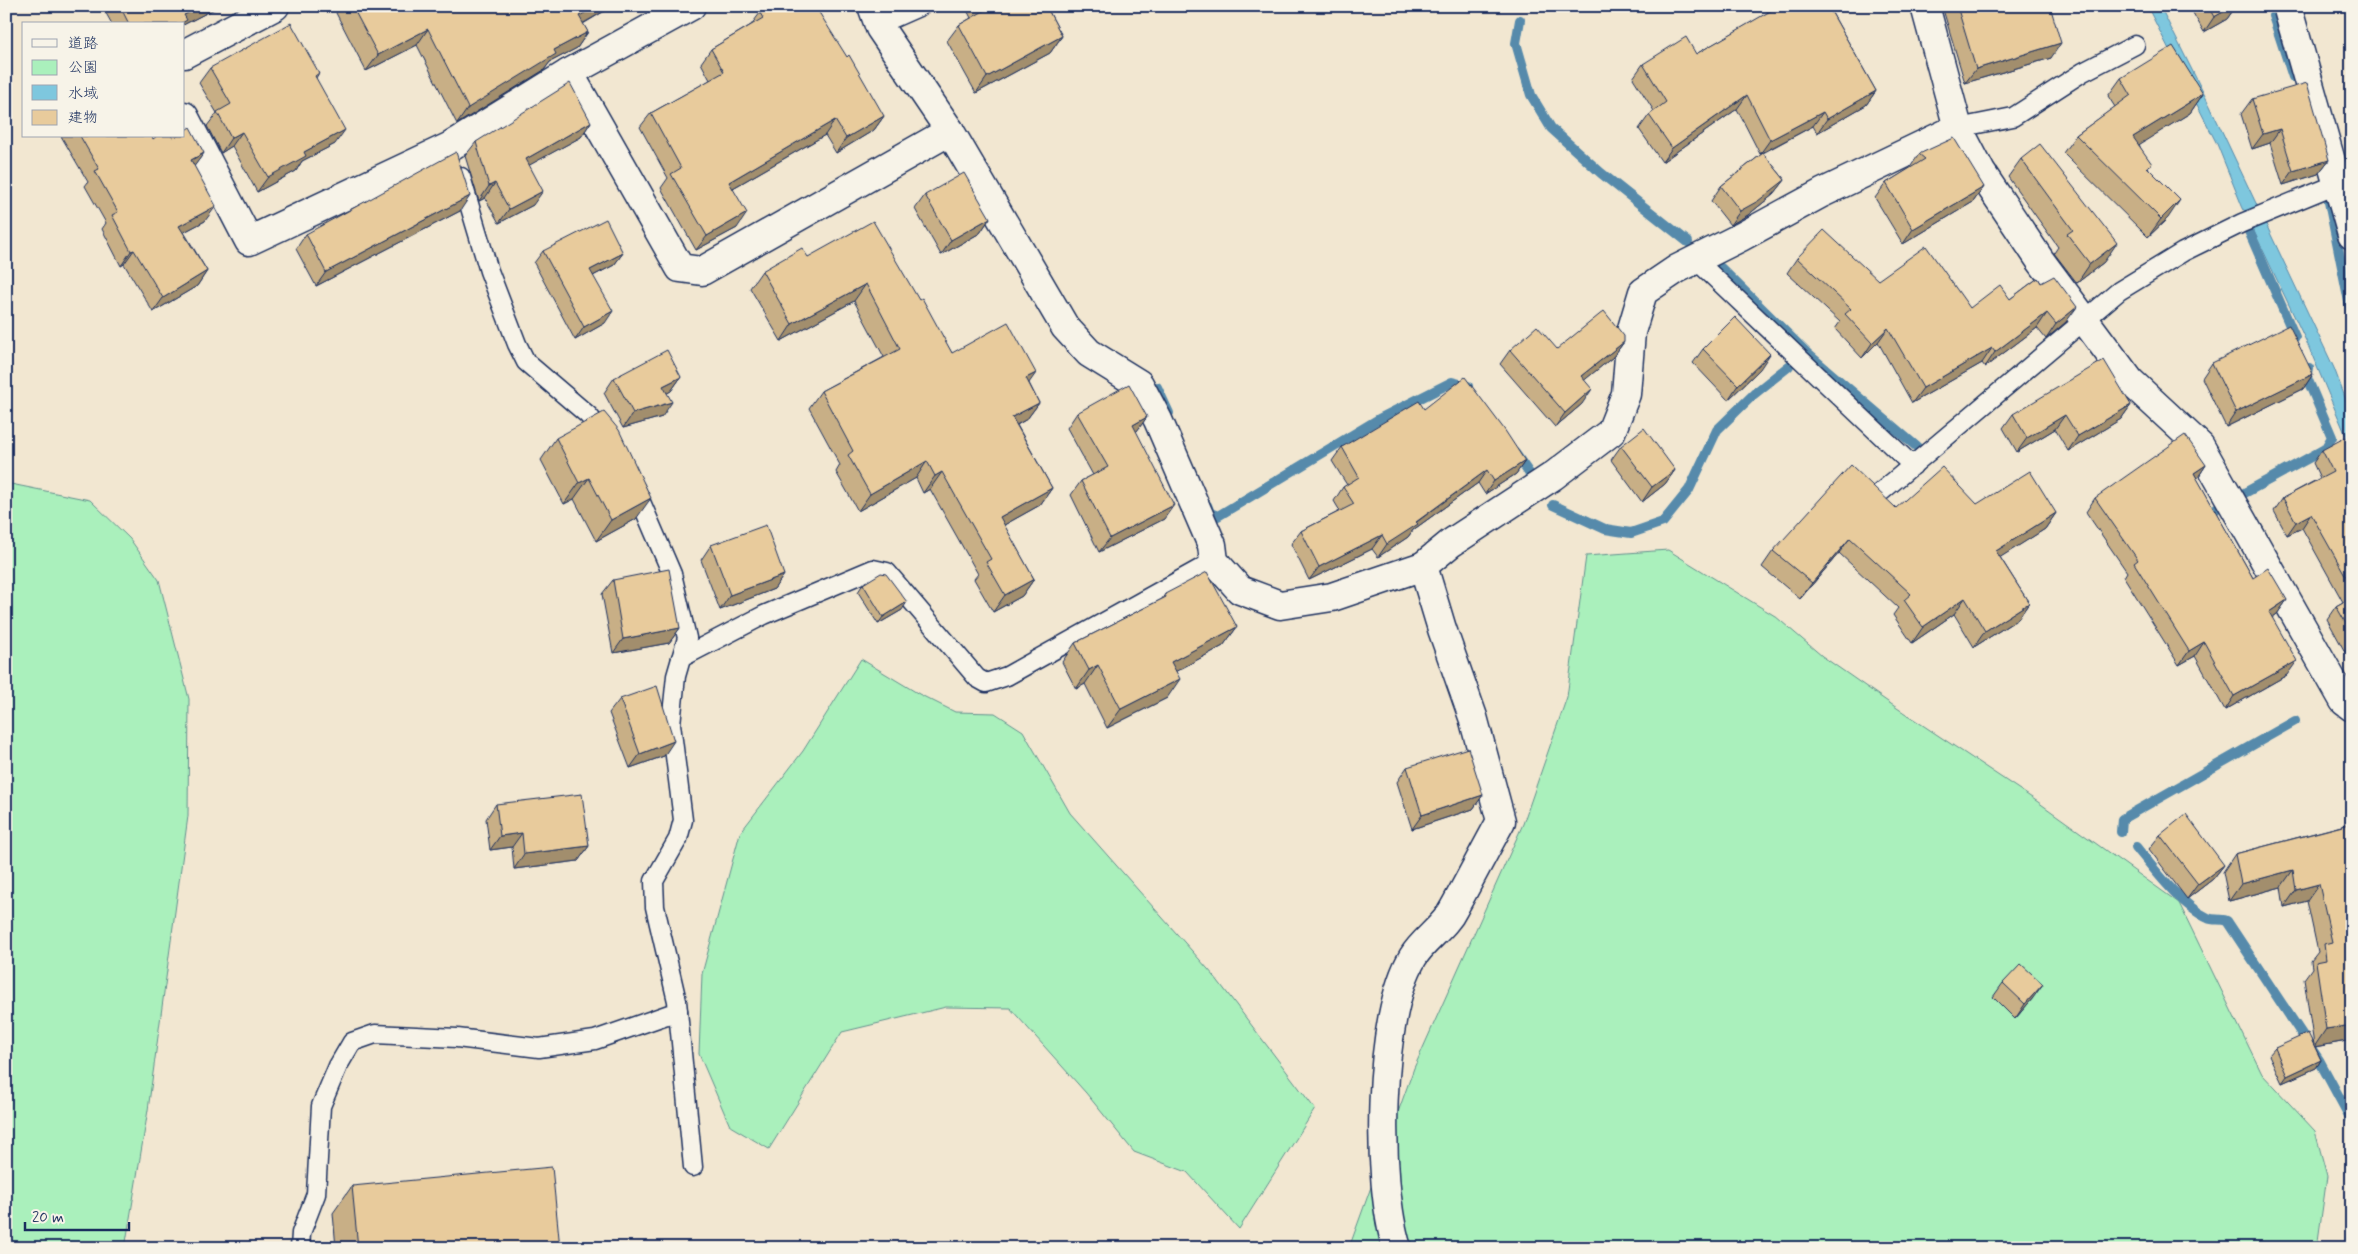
<svg xmlns="http://www.w3.org/2000/svg" width="2358" height="1254" font-family="Mynerve,'Klee One',sans-serif">
<style>
.green{fill:#aaf0bc;stroke:#62908d}
.water{fill:#7ec7de;stroke:#568aab}
.lines{fill:none;stroke-linecap:round;stroke-linejoin:round}
.stream{stroke:#568aab;stroke-width:10}
.lane-casing{stroke:#1b2f5e;stroke-width:21}
.street-casing{stroke:#1b2f5e;stroke-width:31}
.lane{stroke:#f7f3e8;stroke-width:18}
.street{stroke:#f7f3e8;stroke-width:28}
.wall{fill:#c8af86;stroke:#1b2f5e}
.shaded-wall{fill:#a28e6d;stroke:#1b2f5e}
.building{fill:#e8cb9c;stroke:#1b2f5e}
</style>
<rect width="100%" height="100%" fill="#f2e7d1"/>
<filter id="ink" filterUnits="userSpaceOnUse"><feTurbulence type="fractalNoise" baseFrequency=".02" numOctaves="2"/><feDisplacementMap in="SourceGraphic" scale="10" xChannelSelector="R" yChannelSelector="G"/><feConvolveMatrix kernelMatrix="1 2 1 2 8 2 1 2 1" color-interpolation-filters="sRGB"/></filter>
<g filter="url(#ink)">
<!-- green -->
<g class="green">
<path d="M6 483 90 500 130 539 159 580 189 699 188 816 148 1110 125 1248H6Z"/>
<path d="M1668 550 1775 616 1822 656 1888 702 2038 802 2179 903 2262 1074 2315 1131 2327 1176 2317 1248H1349L1414 1068 1523 824 1567 697 1586 556Z"/>
<path d="M861 659 919 694 955 712 995 713 1023 731 1070 813 1215 977 1315 1109 1239 1229 1187 1172 1134 1152 1086 1093 1010 1008 946 1007 842 1032 769 1149 730 1126 699 1054 702 974 740 833 803 751Z"/>
</g>
<!-- water -->
<path class="water" d="M2147 6H2160L2210 106 2334 368 2352 416V450L2307 343 2242 206 2217 144Z"/>
<g class="lines">
<!-- stream -->
<g class="stream">
<path d="M2273 16 2293 77"/>
<path d="M1520 20 1516 43 1531 95 1551 128 1601 173 1688 242"/>
<path d="M2329 202 2352 317"/>
<path d="M2248 229 2295 337"/>
<path d="M1721 268 1808 354 1917 447"/>
<path d="M1157 387 1169 413"/>
<path d="M1515 453 1529 473"/>
<path d="M1207 505 1210 513 1218 516 1379 419 1452 382 1468 386"/>
<path d="M1553 505 1605 529 1631 533 1663 522 1689 490 1717 430 1754 394 1789 366"/>
<path d="M2206 514 2325 449 2332 437 2307 378 2309 368"/>
<path d="M2121 832 2122 819 2295 721"/>
<path d="M2136 847C2154 869 2182 906 2208 918 2214 921 2220 918 2227 921L2319 1060 2352 1121"/>
</g>
<!-- lane casing -->
<g class="lane-casing">
<g id="lane">
<path d="M878 25 921 6"/>
<path d="M1958 128 2013 117 2083 72 2135 45"/>
<path d="M461 177 489 271 517 344 526 362 588 415 606 437"/>
<path d="M1695 259 1913 466"/>
<path d="M635 488 672 574 687 638 676 676 671 724 683 820 678 839 654 881 655 907 677 1001 693 1167"/>
<path d="M1875 497 2119 291 2183 252 2242 223 2327 188"/>
<path d="M681 658 764 615 873 569 887 572 977 678 986 683 1007 676 1214 561"/>
<path d="M300 1248 301 1233 316 1194 321 1106 338 1066 352 1042 375 1034 457 1038 539 1048 595 1040 678 1011"/>
</g>
</g>
<!-- street casing -->
<g class="street-casing">
<g id="street">
<path d="M872 6 880 28 950 131 1065 327 1089 353 1139 384 1158 420 1212 545 1214 561 1240 590 1280 605 1332 597 1423 566 1451 543 1553 476 1611 432 1626 394 1631 332 1643 292 1677 269 1741 237 1822 193 1958 128"/>
<path d="M1925 6 1958 128 1981 172 2040 260 2130 381 2200 446 2344 701 2352 707"/>
<path d="M2287 6 2352 235"/>
<path d="M184 54 275 6"/>
<path d="M569 73 680 268 702 271 950 131"/>
<path d="M184 116 249 241 451 146 569 73 691 6"/>
<path d="M1397 1248C1376 1182 1377 1017 1413 957 1424 939 1445 927 1454 908 1470 879 1485 850 1501 821L1473 717 1442 629 1423 566"/>
</g>
</g>
<!-- lane -->
<use href="#lane" class="lane"/>
<!-- street -->
<use href="#street" class="street"/>
</g>
<!-- wall -->
<g class="wall">
<path d="M102 6H220L185 24H112Z"/>
<path d="M341 6H613L583 24 588 32 577 48 550 62 544 70 457 124 417 45 366 71 336 13Z"/>
<path d="M965 6H1046L1062 36 1050 53 976 93 947 41 959 25 971 18Z"/>
<path d="M1764 6H1828L1876 91 1866 105 1817 133 1813 126 1763 153 1785 180 1774 194 1748 215 1730 225 1711 201 1721 186 1763 153 1760 154 1737 109 1662 162 1639 129 1649 115 1654 111 1633 78 1643 64 1696 54 1768 13Z"/>
<path d="M1942 6H2050L2051 58 1965 83Z"/>
<path d="M2189 6H2236L2227 19 2204 32Z"/>
<path d="M760 13 884 116 874 130 836 153 825 135 733 188 737 228 696 250 661 188 668 178 640 127 651 113 710 80 701 63 711 49 751 25Z"/>
<path d="M210 68 319 73 316 78 335 144 302 161 296 171 257 192 232 146 221 153 207 126 217 113 199 83Z"/>
<path d="M2121 78 2203 94 2190 113 2139 144 2149 169 2168 218 2148 237 2063 153 2076 135 2115 107 2108 96Z"/>
<path d="M2252 99 2329 160 2318 174 2283 185 2270 143 2252 149 2241 114Z"/>
<path d="M591 122 581 137 529 165 533 205 499 223 485 198 479 201 465 156 476 142Z"/>
<path d="M61 136H152L153 139 172 137 204 153 194 166 205 221 184 232 207 271 197 286 153 312 124 264 121 266 102 229 106 223 85 186 88 182Z"/>
<path d="M1919 154 1984 187 1973 202 1903 244 1875 198 1886 183 1909 169Z"/>
<path d="M2021 159 2104 262 2077 283 2054 253 2058 247 2008 177Z"/>
<path d="M925 195 990 218 980 233 941 255 915 209Z"/>
<path d="M460 211 316 286 296 249 306 234Z"/>
<path d="M543 251 623 253 614 265 593 276 605 323 575 340 534 263Z"/>
<path d="M808 257 919 300 952 353 1029 383 1039 403 1027 419 1017 425 1052 488 1040 505 1004 525 1034 579 1022 596 993 612 974 579 978 574 930 489 923 493 916 478 858 511 836 472 840 465 809 408 821 391 884 357 854 301 781 341 750 288 762 271Z"/>
<path d="M1797 258 1878 280 1970 308 2010 299 2038 278 2066 322 2046 339 2037 328 1985 367 1982 363 1912 403 1878 342 1862 358 1835 329 1840 322 1787 273Z"/>
<path d="M1624 342 1613 357 1584 380 1582 404 1555 427 1500 364 1510 350 1557 349Z"/>
<path d="M1703 349 1760 369 1728 400 1693 363Z"/>
<path d="M2212 363 2313 374 2303 389 2226 427 2202 378Z"/>
<path d="M681 377 671 391 667 393 662 417 623 428 604 393 614 378Z"/>
<path d="M2131 405 2121 419 2068 451 2055 429 2017 452 2003 428 2013 414Z"/>
<path d="M1424 409 1525 461 1516 474 1485 494 1478 483 1413 530 1408 537 1378 557 1372 549 1309 580 1291 544 1301 531 1340 511 1334 501 1343 487 1347 485 1332 461 1342 447Z"/>
<path d="M1077 413 1147 417 1136 432 1164 519 1099 552 1071 495 1081 481 1093 475 1067 428Z"/>
<path d="M556 438 636 519 596 541 574 499 564 504 541 460Z"/>
<path d="M1621 446 1675 470 1665 484 1642 502 1611 460Z"/>
<path d="M2352 449V648L2345 652 2327 619 2336 606 2343 602 2302 528 2287 535 2274 511 2283 498 2320 478 2313 463 2322 450Z"/>
<path d="M2206 465 2197 479 2253 578 2287 600 2277 614 2272 618 2287 675 2225 710 2195 656 2179 665 2124 577 2127 572 2086 512 2095 498Z"/>
<path d="M1977 504 2056 513 2045 529 2000 557 2029 603 2018 619 1974 647 1954 614 1912 643 1893 615 1898 608 1839 553 1800 599 1762 567 1773 551 1896 508Z"/>
<path d="M711 545 784 575 774 589 720 610 701 560Z"/>
<path d="M613 580 680 628 669 643 613 653 602 594Z"/>
<path d="M863 584 902 610 878 624 858 592Z"/>
<path d="M1165 594 1237 627 1223 646 1176 671 1167 698 1107 728 1085 684 1076 689 1062 662 1075 643 1162 599Z"/>
<path d="M620 699 664 756 630 768 609 713Z"/>
<path d="M1407 767 1483 795 1473 809 1412 829 1397 782Z"/>
<path d="M496 804 589 846 578 861 514 869 512 847 490 850 486 819Z"/>
<path d="M2352 814V1040L2315 1047 2321 1060 2316 1068 2282 1083 2269 1055 2275 1048 2314 1045 2304 979 2312 968 2311 961 2318 952 2307 901 2284 907 2281 887 2229 901 2223 872 2235 854 2345 825V824Z"/>
<path d="M2160 835 2224 865 2213 879 2187 899 2149 849Z"/>
<path d="M2003 983 2033 998 2015 1019 1993 997Z"/>
<path d="M352 1186 560 1248H336L333 1213Z"/>
</g>
<!-- shaded-wall -->
<g class="shaded-wall">
<path d="M201 6H220L185 24 184 25V24H178L184 15Z"/>
<path d="M597 6H613L568 32 579 16Z"/>
<path d="M2234 6H2236L2227 19 2204 32 2214 17Z"/>
<path d="M428 29 417 45 366 71 378 55Z"/>
<path d="M588 32 577 48 550 62 544 70 457 124 468 108 554 50Z"/>
<path d="M1062 36 1050 53 976 93 987 77Z"/>
<path d="M2061 43 2051 58 1965 83 1976 69Z"/>
<path d="M1876 91 1866 105 1817 133 1827 119Z"/>
<path d="M2203 94 2190 113 2121 156 2133 137Z"/>
<path d="M1747 95 1737 109 1662 162 1672 148Z"/>
<path d="M1823 112 1813 126 1760 154 1770 140Z"/>
<path d="M884 116 874 130 836 153 846 138Z"/>
<path d="M835 120 825 135 719 196 729 182Z"/>
<path d="M591 122 581 137 515 173 526 159Z"/>
<path d="M2280 129 2270 143 2252 149 2263 134Z"/>
<path d="M345 130 335 144 302 161 296 171 257 192 268 177 304 152Z"/>
<path d="M242 132 232 146 221 153 231 138Z"/>
<path d="M204 153 193 168 191 160Z"/>
<path d="M2329 160 2318 174 2283 185 2293 171Z"/>
<path d="M1785 180 1774 194 1748 215 1730 225 1740 211Z"/>
<path d="M495 183 485 198 479 201 489 186Z"/>
<path d="M1984 187 1973 202 1903 244 1913 229Z"/>
<path d="M543 191 533 205 499 223 509 209Z"/>
<path d="M470 196 460 211 316 286 326 272Z"/>
<path d="M2180 200 2168 218 2148 237 2161 219Z"/>
<path d="M216 206 205 221 169 240 179 226Z"/>
<path d="M747 213 737 228 696 250 707 236Z"/>
<path d="M990 218 980 233 941 255 951 240Z"/>
<path d="M2117 243 2104 262 2077 283 2090 264Z"/>
<path d="M134 250 124 264 121 266 131 251Z"/>
<path d="M623 253 614 265 581 282 590 270Z"/>
<path d="M207 271 197 286 153 312 163 298Z"/>
<path d="M866 284 854 301 781 341 792 324Z"/>
<path d="M2077 307 2066 322 2046 339 2056 324Z"/>
<path d="M613 311 605 323 575 340 584 327Z"/>
<path d="M2047 313 2037 328 1985 367 1995 352Z"/>
<path d="M1888 328 1878 342 1862 358 1872 343Z"/>
<path d="M1624 342 1613 357 1571 391 1581 376Z"/>
<path d="M1992 348 1982 363 1912 403 1923 388Z"/>
<path d="M1770 354 1760 369 1728 400 1738 385Z"/>
<path d="M1036 373 1024 390 1026 378Z"/>
<path d="M2313 374 2303 389 2226 427 2236 412Z"/>
<path d="M681 377 671 391 653 401 663 386Z"/>
<path d="M1592 389 1582 404 1555 427 1565 413Z"/>
<path d="M672 402 662 417 623 428 633 413Z"/>
<path d="M1039 403 1027 419 1000 434 1012 417Z"/>
<path d="M2131 405 2121 419 2068 451 2078 436Z"/>
<path d="M2065 415 2055 429 2017 452 2027 438Z"/>
<path d="M1147 417 1137 431 1123 440 1133 425Z"/>
<path d="M927 461 916 478 858 511 870 494Z"/>
<path d="M1525 461 1516 474 1485 494 1494 481Z"/>
<path d="M2206 465 2197 479 2194 473Z"/>
<path d="M1487 470 1478 483 1413 530 1408 537 1378 557 1387 544Z"/>
<path d="M1675 470 1665 484 1642 502 1652 487Z"/>
<path d="M942 472 930 489 923 493 935 476Z"/>
<path d="M589 478 574 499 564 504 579 483Z"/>
<path d="M1052 488 1040 505 988 534 1000 517Z"/>
<path d="M651 498 636 519 596 541 611 520Z"/>
<path d="M1174 505 1164 519 1099 552 1110 538Z"/>
<path d="M2056 513 2045 529 1985 567 1996 551Z"/>
<path d="M2311 514 2302 528 2287 535 2296 522Z"/>
<path d="M1382 535 1372 549 1309 580 1319 567Z"/>
<path d="M1850 538 1839 553 1800 599 1812 583Z"/>
<path d="M784 575 774 589 720 610 730 595Z"/>
<path d="M1034 579 1022 596 993 612 1005 595Z"/>
<path d="M1965 598 1954 614 1912 643 1923 627Z"/>
<path d="M2287 600 2277 614 2260 626 2269 612Z"/>
<path d="M907 602 902 610 878 624 883 617Z"/>
<path d="M2029 603 2018 619 1974 647 1985 631Z"/>
<path d="M1237 627 1223 646 1158 681 1171 662Z"/>
<path d="M680 628 669 643 613 653 623 639Z"/>
<path d="M2204 642 2195 656 2179 665 2189 651Z"/>
<path d="M2352 642V648L2345 652Z"/>
<path d="M2297 661 2287 675 2225 710 2234 696Z"/>
<path d="M1098 665 1085 684 1076 689 1089 670Z"/>
<path d="M1180 679 1167 698 1107 728 1121 709Z"/>
<path d="M674 741 664 756 630 768 640 754Z"/>
<path d="M1483 795 1473 809 1412 829 1422 815Z"/>
<path d="M522 833 512 847 490 850 500 836Z"/>
<path d="M589 846 578 861 514 869 524 854Z"/>
<path d="M2224 865 2213 879 2187 899 2198 884Z"/>
<path d="M2293 870 2281 887 2229 901 2241 884Z"/>
<path d="M2319 884 2307 901 2284 907 2296 890Z"/>
<path d="M2043 984 2033 998 2015 1019 2025 1004Z"/>
<path d="M2352 1025V1040L2314 1047 2326 1029Z"/>
<path d="M2321 1060 2316 1068 2282 1083 2287 1076Z"/>
</g>
<!-- building -->
<g class="building">
<path d="M120 6H201L184 15 187 20 180 24H129Z"/>
<path d="M352 6H597L579 16 588 32 554 50 556 54 468 108 428 29 378 55Z"/>
<path d="M770 6H815L847 57 849 55 884 116 846 138 835 120 729 182 747 213 707 236 671 174 681 168 651 113 724 72 711 49 763 18 760 13Z"/>
<path d="M986 6H1046L1062 36 987 77 959 25 987 9Z"/>
<path d="M1779 6H1828L1876 91 1827 119 1823 112 1770 140 1747 95 1672 148 1649 115 1666 102 1643 64 1686 37 1696 54Z"/>
<path d="M1957 6H2050L2061 43 1976 69Z"/>
<path d="M2208 6H2234L2214 17Z"/>
<path d="M291 23 319 73 315 76 345 130 304 152 306 156 268 177 242 132 231 138 217 112 231 104 210 68Z"/>
<path d="M2173 46 2203 94 2133 137 2152 164 2147 167 2180 200 2161 219 2076 135 2131 95 2121 78Z"/>
<path d="M570 83 591 122 526 159 543 191 509 209 495 183 489 186 476 142Z"/>
<path d="M2307 83 2329 160 2293 171 2280 129 2263 134 2252 99Z"/>
<path d="M190 127 204 153 191 160 216 206 179 226 207 271 163 298 134 250 131 251 112 215 118 212 95 171 99 169 80 136H152L153 139 157 136H171L172 137 174 136H184V131Z"/>
<path d="M1954 138 1984 187 1913 229 1886 183 1925 159 1919 154Z"/>
<path d="M2040 144 2117 243 2090 264 2067 234 2073 230 2021 159Z"/>
<path d="M456 152 470 196 326 272 306 234Z"/>
<path d="M1763 153 1785 180 1758 201 1740 211 1721 186Z"/>
<path d="M964 173 990 218 951 240 925 195Z"/>
<path d="M606 219 623 253 590 270 613 311 584 327 543 251Z"/>
<path d="M873 221 919 300 922 298 952 353 1008 322 1036 373 1026 378 1039 403 1012 417 1052 488 1000 517 1034 579 1005 595 986 562 991 559 942 472 935 476 927 461 870 494 848 455 853 451 821 391 900 349 866 284 792 324 762 271 802 248 808 257Z"/>
<path d="M1824 230 1878 280 1926 246 1970 308 2000 285 2010 299 2038 278 2041 283 2054 276 2077 307 2056 324 2047 313 1995 352 1992 348 1923 388 1888 328 1872 343 1845 314 1851 309 1797 258Z"/>
<path d="M1604 311 1624 336V342L1581 376 1592 389 1565 413 1510 350 1537 326 1557 349Z"/>
<path d="M1735 317 1770 354 1738 385 1703 349Z"/>
<path d="M2289 325 2313 374 2236 412 2212 363Z"/>
<path d="M667 350 681 377 663 386 672 402 633 413 614 378Z"/>
<path d="M2104 360 2131 405 2078 436 2065 415 2027 438 2013 414Z"/>
<path d="M1465 377 1504 429 1525 461 1494 481 1487 470 1416 522 1418 524 1387 544 1382 535 1319 567 1301 531 1354 504 1343 487 1359 477 1342 447 1419 401 1424 409Z"/>
<path d="M1129 384 1147 417 1133 425 1174 505 1110 538 1081 481 1108 467 1077 413Z"/>
<path d="M604 412 619 430 651 498 611 520 589 478 579 483 556 438Z"/>
<path d="M1644 428 1675 470 1652 487 1621 446Z"/>
<path d="M2185 435 2206 465 2194 473 2253 578 2268 568 2287 600 2269 612 2297 661 2234 696 2204 642 2189 651 2134 563 2138 560 2095 498Z"/>
<path d="M2346 437 2352 449V587L2311 514 2296 522 2283 498 2333 472 2322 450Z"/>
<path d="M1851 465 1896 508 1942 467 1977 504 2030 471 2056 513 1996 551 2029 603 1985 631 1965 598 1923 627 1904 600 1911 594 1850 538 1812 583 1773 551Z"/>
<path d="M766 525 784 575 730 595 711 545Z"/>
<path d="M669 569 680 628 623 639 613 580Z"/>
<path d="M1207 572 1237 627 1171 662 1180 679 1121 709 1098 665 1089 670 1075 643 1166 597 1165 594Z"/>
<path d="M881 573 886 574 907 602 883 617 863 584Z"/>
<path d="M2352 597V634L2336 606Z"/>
<path d="M657 686 674 741 640 754 620 699Z"/>
<path d="M1468 748 1483 795 1422 815 1407 767Z"/>
<path d="M582 794 589 846 524 854 522 833 500 836 496 804Z"/>
<path d="M2186 814 2224 865 2198 884 2160 835Z"/>
<path d="M2350 824 2352 832V1025L2326 1029 2316 962 2326 960 2324 944 2332 942 2319 884 2296 890 2293 870 2241 884 2235 854Z"/>
<path d="M2021 964 2043 984 2025 1004 2003 983Z"/>
<path d="M2308 1033 2321 1060 2287 1076 2275 1048Z"/>
<path d="M552 1167 560 1248H358L352 1186Z"/>
</g>
</g>
<!-- margin -->
<rect width="2358" height="1254" fill="none" stroke="#f7f3e8" stroke-width="25"/>
<rect x="12" y="12" width="2333" height="1229" fill="none" stroke="#1b2f5e" stroke-width="2" filter="url(#ink)"/>
<!-- legend -->
<rect x="22" y="22" width="162" height="115" fill="#f7f3e8" stroke="#9fa5b1"/>
<rect x="32" y="39" width="25" height="8" fill="#f7f3e8" stroke="#9fa5b1"/>
<text x="68" y="48" font-size="15" fill="#1b2f5e">道路</text>
<rect x="32" y="60" width="25" height="15" fill="#aaf0bc" stroke="#9fa5b1"/>
<text x="68" y="72" font-size="15" fill="#1b2f5e">公園</text>
<rect x="32" y="85" width="25" height="15" fill="#7ec7de" stroke="#9fa5b1"/>
<text x="68" y="98" font-size="15" fill="#1b2f5e">水域</text>
<rect x="32" y="110" width="25" height="15" fill="#e8cb9c" stroke="#9fa5b1"/>
<text x="68" y="122" font-size="15" fill="#1b2f5e">建物</text>
<!-- scale -->
<path d="M25 1222v8h104v-8" fill="none" stroke="#1b2f5e" stroke-width="2.5"/>
<text x="32" y="1222" font-size="15" fill="#1b2f5e" stroke="#f7f3e8" stroke-width="4" paint-order="stroke">20 m</text>
</svg>
